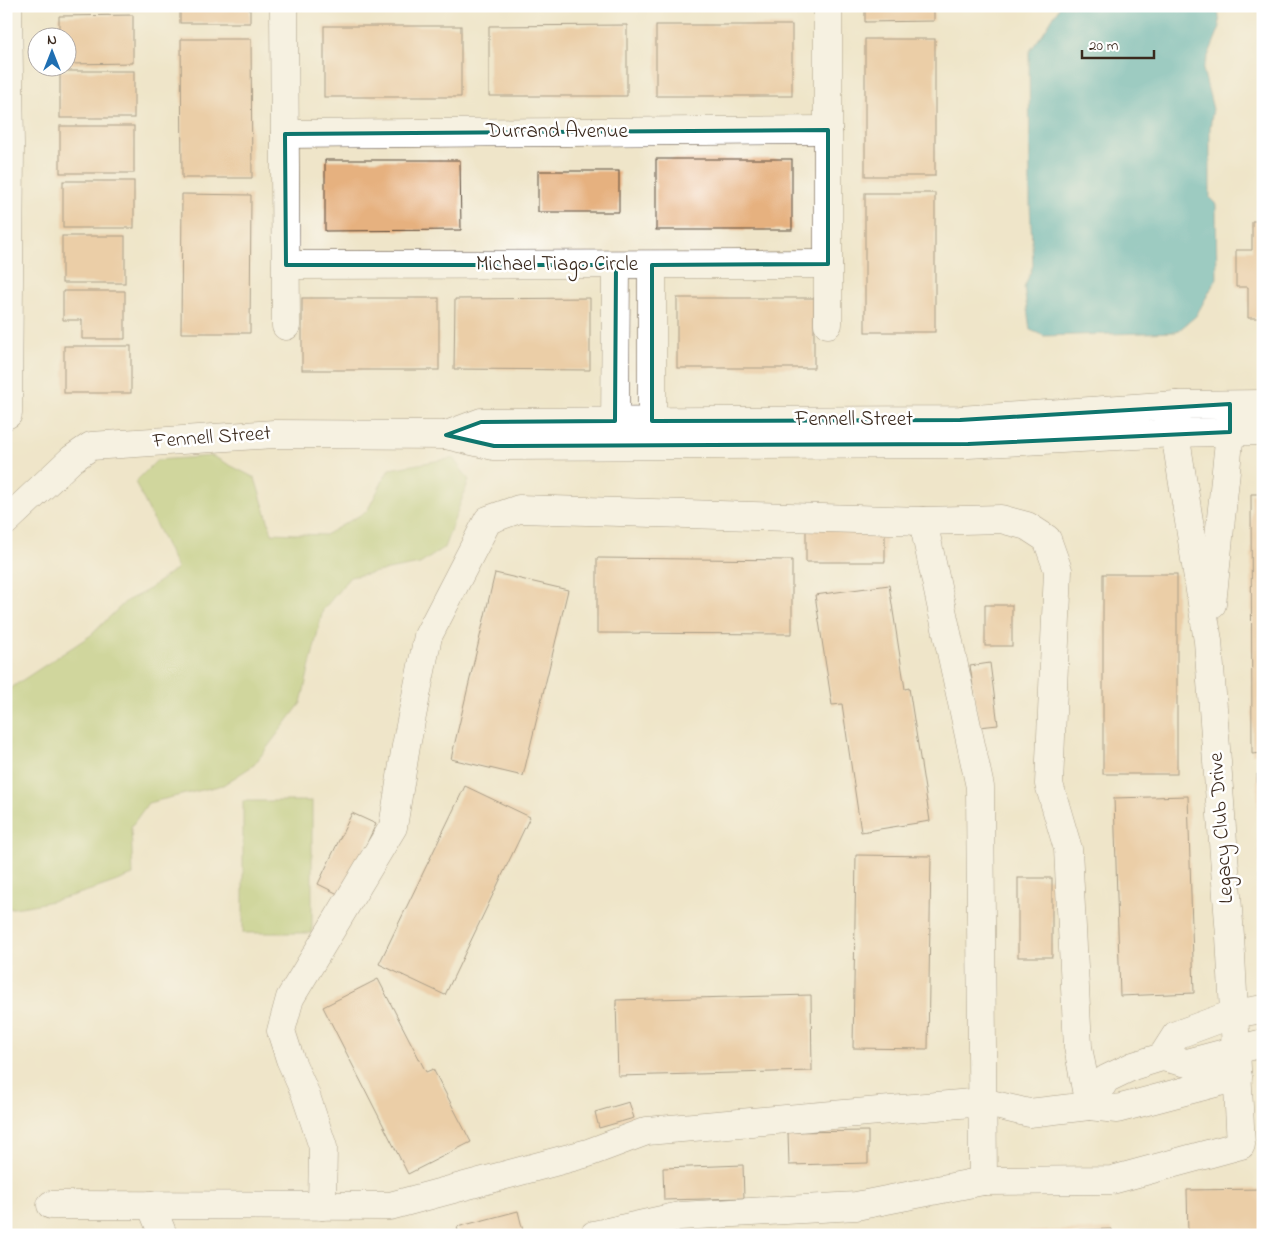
<svg xmlns="http://www.w3.org/2000/svg" width="1269" height="1241" font-family="'Indie Flower',sans-serif">
<style>
.green{fill:#aac368;stroke:#727643}
.water{fill:#3babb9;stroke:#3b6a6c}
.building{fill:#e6b17f}
.lines{fill:none;stroke-linecap:round;stroke-linejoin:round}
.minor-casing{stroke:#564638;stroke-width:29}
.minor{stroke:#fff;stroke-width:28}
.marked{fill:none;stroke:#0f766e;stroke-width:4;stroke-linejoin:round}
.labels{text-anchor:middle;dominant-baseline:central;stroke-width:5;stroke-linejoin:round;paint-order:stroke}
.street-label{font-size:21px;fill:#3b2a1e;stroke:#fff}
</style>
<rect width="100%" height="100%" fill="#fff"/>
<filter id="ink" filterUnits="userSpaceOnUse"><feTurbulence type="fractalNoise" baseFrequency=".02" numOctaves="2"/><feDisplacementMap in="SourceGraphic" scale="10" xChannelSelector="R" yChannelSelector="G"/><feConvolveMatrix kernelMatrix="1 2 1 2 8 2 1 2 1" color-interpolation-filters="sRGB"/></filter>
<filter id="wash" filterUnits="userSpaceOnUse"><feTurbulence type="fractalNoise" baseFrequency=".0096" numOctaves="4" result="noise"/><feDisplacementMap in="SourceGraphic" scale="20" xChannelSelector="R" yChannelSelector="G"/><feGaussianBlur stdDeviation="1.12" result="paint"/><feColorMatrix in="noise" values="0 0 0 0 0 0 0 0 0 0 0 0 0 0 0 0 0 1.4 0 .05"/><feComposite in="paint" operator="in"/></filter>
<g filter="url(#wash)">
<rect width="100%" height="100%" fill="#efe5c9"/>
<!-- green -->
<g class="green">
<path d="M212 456 255 478 272 533 325 535 367 511 389 469 453 458 469 480 444 548 420 564 350 577 323 610 301 703 254 765 223 785 148 803 131 827 133 875C92 891 50 904 6 909V692L18 683 91 635 126 601 146 591 177 568 135 482 157 460Z"/>
<rect x="243" y="801" width="69" height="132"/>
</g>
<!-- water -->
<path class="water" d="M1060 6H1218L1220 27 1203 69 1213 109 1210 128V198L1216 204 1217 278 1196 316 1177 332 1044 336 1030 330 1024 288 1033 265 1030 205 1029 52 1043 33Z"/>
<g id="blocks">
<!-- building -->
<g class="building">
<rect x="180" y="6" width="70" height="17"/>
<path d="M865 6H934V21L865 22Z"/>
<path d="M133 15V63L68 64V38H59V16Z"/>
<path d="M627 25V96H489V26Z"/>
<rect x="656" y="25" width="136" height="71"/>
<rect x="324" y="26" width="137" height="71"/>
<path d="M181 39H251L252 178H182Z"/>
<rect x="865" y="39" width="70" height="137"/>
<rect x="60" y="71" width="74" height="47"/>
<rect x="60" y="126" width="74" height="47"/>
<rect x="656" y="159" width="136" height="71"/>
<path d="M325 160H460L461 230 325 231Z"/>
<rect x="538" y="171" width="81" height="41"/>
<rect x="63" y="181" width="71" height="47"/>
<rect x="865" y="193" width="70" height="139"/>
<path d="M182 194 251 195 250 333H181Z"/>
<path d="M1252 221H1263V318H1248V287H1236V250H1252Z"/>
<rect x="62" y="236" width="63" height="47"/>
<path d="M63 291H125V339H82V320H63Z"/>
<rect x="302" y="298" width="137" height="72"/>
<path d="M590 298V370L454 369 455 299Z"/>
<rect x="677" y="298" width="137" height="70"/>
<rect x="64" y="346" width="67" height="47"/>
<path d="M1251 494H1263V753L1252 754Z"/>
<rect x="806" y="527" width="79" height="35"/>
<path d="M597 558 792 560V634L597 633Z"/>
<path d="M495 573 568 590 523 776 451 759Z"/>
<rect x="1103" y="574" width="74" height="200"/>
<path d="M889 585 905 689 909 688 930 821 861 832 842 704 832 705 815 595Z"/>
<rect x="985" y="605" width="27" height="41"/>
<path d="M990 663 998 725 979 727 970 666Z"/>
<path d="M1257 774H1263V946H1261Z"/>
<path d="M465 786 530 817 445 995 379 964Z"/>
<path d="M1188 796 1194 993 1120 996 1114 798Z"/>
<path d="M352 813 376 824 342 896 318 884Z"/>
<path d="M856 855 931 856 928 1049 853 1048Z"/>
<rect x="1018" y="878" width="34" height="79"/>
<path d="M378 979 426 1072 433 1069 471 1142 408 1174 323 1007Z"/>
<path d="M811 995 812 1071 618 1076 616 1000Z"/>
<path d="M629 1102 634 1118 599 1128 595 1112Z"/>
<path d="M868 1131V1163L789 1165 788 1132Z"/>
<path d="M743 1165 744 1198 664 1200 663 1168Z"/>
<path d="M1263 1189V1235H1188L1187 1190Z"/>
<path d="M518 1211 523 1231 510 1235H459L457 1227Z"/>
<path d="M1112 1229 1113 1235H975V1233Z"/>
</g>
</g>
</g>
<g filter="url(#ink)">
<use href="#blocks" fill-opacity="0" stroke="#564638" stroke-width="1"/>
<g class="lines">
<!-- minor casing -->
<g class="minor-casing">
<g id="minor">
<path d="M284 6 286 326"/>
<path d="M828 6V324"/>
<path d="M285 134 828 130"/>
<path d="M286 265 828 264"/>
<path d="M652 265V438"/>
<path d="M6 415 8 414 10 146 8 6"/>
<path d="M446 435 481 422 960 420 1176 405 1263 404"/>
<path d="M615 438 616 265"/>
<path d="M6 521 72 459 91 446 274 434 446 435 494 446 968 444 1175 433 1263 431"/>
<path d="M923 521 980 787 983 1181"/>
<path d="M1212 604 1230 432V413"/>
<path d="M1162 1057 1176 1035 1233 1014 1263 1009"/>
<path d="M1089 1106 1106 1079 1133 1066 1162 1057 1187 1063 1263 1043"/>
<path d="M51 1205 390 1206 588 1153 647 1131 983 1102 1029 1113 1089 1106 1117 1109 1238 1077"/>
<path d="M151 1205 163 1235"/>
<path d="M322 1206 323 1147 305 1093 290 1059 281 1031 290 998 393 827 406 746 428 636 488 520 519 509 923 521 1001 519 1027 526 1047 539 1058 570 1049 784 1068 849 1078 1047 1089 1106"/>
<path d="M594 1235 680 1216 856 1206 983 1181 1112 1180 1241 1145 1230 936 1208 641 1175 433 1176 405"/>
</g>
</g>
<!-- minor -->
<use href="#minor" class="minor"/>
</g>
</g>
<!-- marked area -->
<path d="M0 0H1269V1241H0ZM828 130V264L652 265V421L960 420 1230 404V432L968 444 494 446 446 435 481 422 615 421 616 265H286L285 134Z" fill="#efe5c9" fill-opacity=".55" fill-rule="evenodd"/>
<path class="marked" d="M828 130V264L652 265V421L960 420 1230 404V432L968 444 494 446 446 435 481 422 615 421 616 265H286L285 134Z"/>
<g class="labels">
<!-- street labels -->
<g class="street-label">
<text x="557" y="132">Durrand Avenue</text>
<text x="557" y="265">Michael Tiago Circle</text>
<text x="854" y="420">Fennell Street</text>
<text transform="translate(212 438) rotate(-4)">Fennell Street</text>
<text transform="translate(1222 828) rotate(-94)">Legacy Club Drive</text>
</g>
</g>
<!-- margin -->
<rect width="1269" height="1241" fill="none" stroke="#fff" stroke-width="25"/>
<!-- north arrow -->
<g transform="translate(52 52)"><circle r="24" fill="#ffffff" stroke="#b1aaa5"/>
<path d="M0-4L9 19L0 12L-9 19Z" fill="#1f6fb2"/>
<text y="-8" font-size="14" font-weight="bold" text-anchor="middle" fill="#3b2a1e">N</text>
</g>
<!-- scale -->
<path d="M1082 50v8h72v-8" fill="none" stroke="#3b2a1e" stroke-width="2.5"/>
<text x="1089" y="50" font-size="15" fill="#3b2a1e" stroke="#ffffff" stroke-width="4" paint-order="stroke">20 m</text>
</svg>
